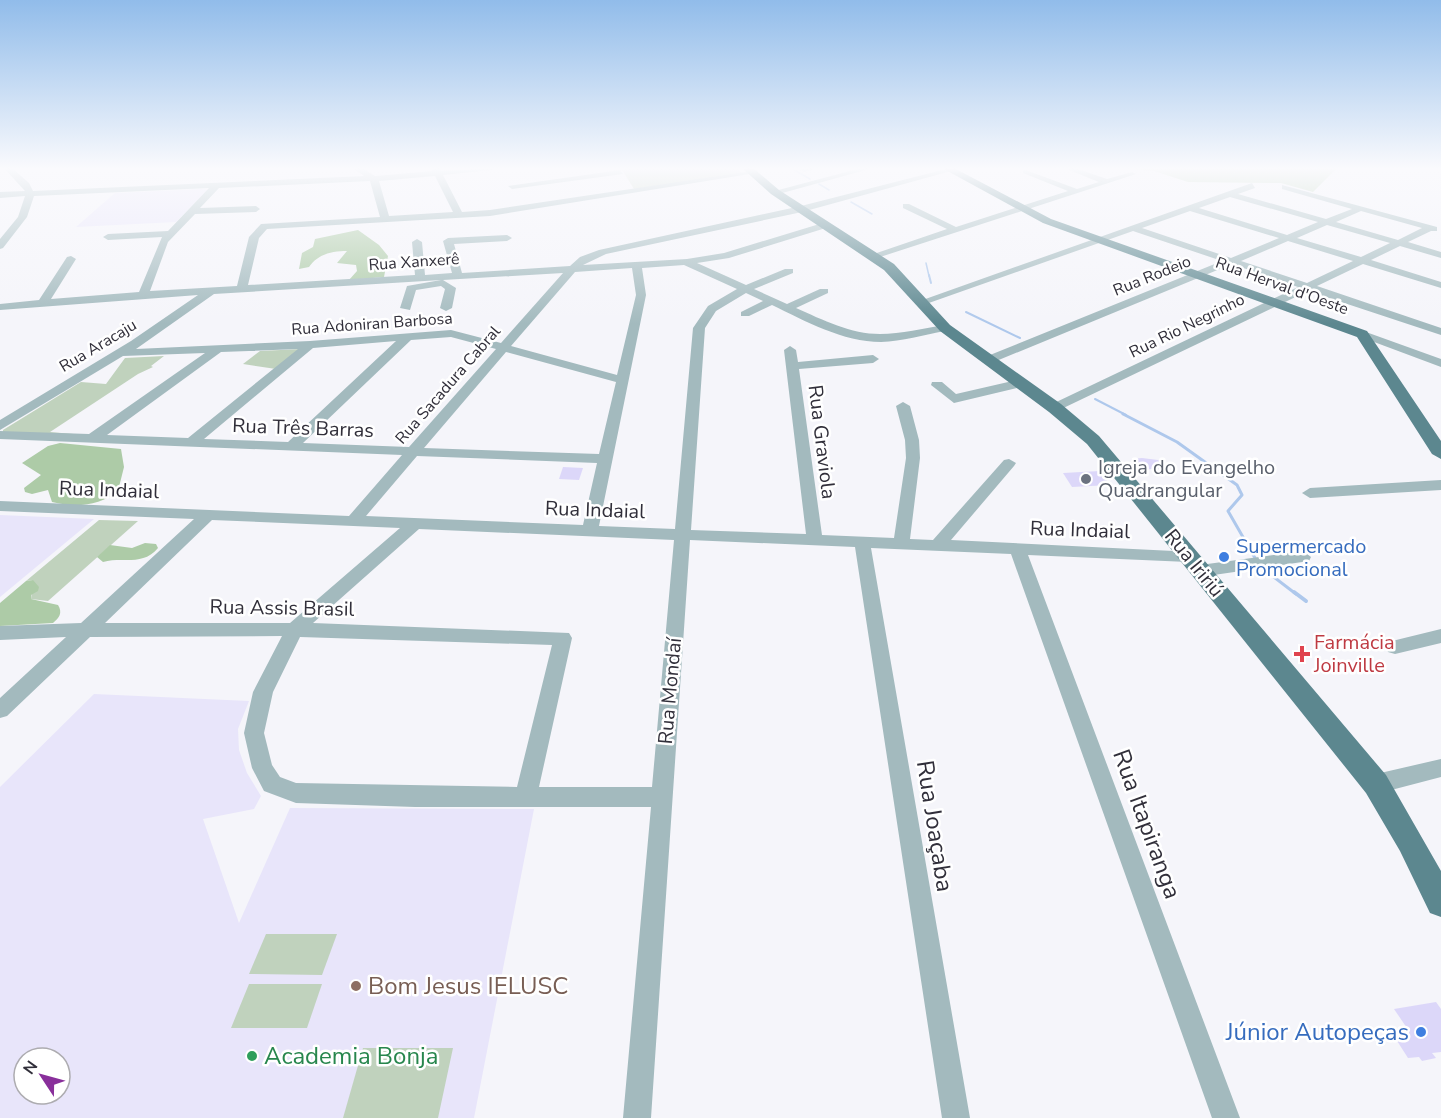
<svg xmlns="http://www.w3.org/2000/svg" width="1441" height="1118" font-family="'Nunito Sans',sans-serif">
<style>
.built{fill:#e8e5fa;fill-rule:evenodd}
.green{fill:#c0d2bd}
.forest{fill:#adcba7}
.lines{fill:none;stroke-linecap:round;stroke-linejoin:round}
.stream-far3{stroke:#aec8ec;stroke-width:1.5}
.stream-far2{stroke:#aec8ec;stroke-width:2}
.stream-far1{stroke:#aec8ec;stroke-width:3}
.stream{stroke:#aec8ec;stroke-width:4}
.building{fill:#dcd7f9}
.minor{fill:#a3babe;fill-rule:evenodd}
.major{fill:#5c878f;fill-rule:evenodd}
.worship-dot{fill:#6b7280;stroke:#fff;stroke-width:2}
.shop-dot{fill:#3f7fe0;stroke:#fff;stroke-width:2}
.health-dot{fill:#e0444e;stroke:#fff;stroke-width:2}
.education-dot{fill:#8d6e63;stroke:#fff;stroke-width:2}
.leisure-dot{fill:#2e9e5b;stroke:#fff;stroke-width:2}
.labels{text-anchor:middle;dominant-baseline:central;stroke-width:5;stroke-linejoin:round;paint-order:stroke}
.far-street-label{font-size:16px;fill:#312f3a;stroke:#fff}
.street-label{font-size:20px;fill:#312f3a;stroke:#fff}
.worship-label{font-size:20px;fill:#5b616d;stroke:#fff;text-anchor:start}
.shop-label{font-size:20px;fill:#366cbe;stroke:#fff;text-anchor:start}
.health-label{font-size:20px;fill:#be3a42;stroke:#fff;text-anchor:start}
.near-street-label{font-size:24px;fill:#312f3a;stroke:#fff}
.near-education-label{font-size:24px;fill:#785e54;stroke:#fff;text-anchor:start}
.near-shop-label{font-size:24px;fill:#366cbe;stroke:#fff;text-anchor:end}
.near-leisure-label{font-size:24px;fill:#27864d;stroke:#fff;text-anchor:start}
</style>
<rect width="100%" height="100%" fill="#f5f5fa"/>
<!-- built -->
<g class="built">
<path d="M202 189 207 190 176 222 76 227 115 193Z"/>
<path d="M0 515 94 519 0 597Z"/>
<path d="M94 694 249 701 238 729 239 750 247 773 261 796 254 809 203 819 239 923 290 808 534 809 474 1118H0V787ZM24 1058H60V1094H24Z"/>
</g>
<!-- green -->
<g class="green">
<path d="M621 168H737L742 174 634 189Z"/>
<path d="M301 349 276 369 243 364 260 351Z"/>
<path d="M164 356 151 366 153 367 138 374 50 432 85 435 3 433V430L81 382 106 384 125 358Z"/>
<path d="M99 520 138 521 48 601 31 599 33 580 26 581Z"/>
<path d="M266 934H337L322 975 249 974Z"/>
<path d="M249 984H322L307 1028H231Z"/>
<path d="M363 1048H453L438 1118H343Z"/>
</g>
<!-- forest -->
<g class="forest">
<path d="M1118 168H1337L1313 192 1281 183 1188 182 1154 171Z"/>
<path d="M358 230 379 245 388 256 384 277 349 280 357 271 356 265 337 263 347 251C332 251 318 254 309 267L299 269 302 253 313 247 315 239Z"/>
<path d="M60 443 121 449 124 467 118 491C100 506 75 508 52 502L48 490 32 494 25 492 24 488 41 475 22 463 48 446Z"/>
<path d="M145 543 156 544 158 548C142 567 123 556 103 562L97 557 110 545 132 548Z"/>
<path d="M33 580 39 587 38 591 31 595V599L58 605C63 613 59 618 53 623L0 626V603L26 581Z"/>
</g>
<g class="lines">
<!-- stream-far3 -->
<g class="stream-far3">
<path d="M791 168 810 179"/>
<path d="M819 184 829 190"/>
<path d="M851 202 872 214"/>
<path d="M926 263 929 276"/>
</g>
<!-- stream-far2 -->
<g class="stream-far2">
<path d="M929 275 931 283"/>
<path d="M966 312 1020 338"/>
<path d="M1095 399 1126 415"/>
</g>
<!-- stream-far1 -->
<g class="stream-far1">
<path d="M1123 414 1177 442 1237 485 1242 495 1228 511 1255 558"/>
<path d="M1266 571 1296 594"/>
</g>
<!-- stream -->
<path class="stream" d="M1294 592 1306 601"/>
</g>
<!-- building -->
<g class="building">
<path d="M1142 458 1158 460 1165 468 1140 470 1131 459Z"/>
<path d="M563 467 583 468 579 480 559 479Z"/>
<path d="M1100 471 1110 485 1072 487 1063 473Z"/>
<path d="M1436 1002 1441 1009V1052L1432 1053 1436 1058 1422 1061 1419 1057 1408 1058 1392 1033 1409 1031 1394 1009Z"/>
</g>
<g class="lines">
<!-- minor -->
<g class="minor">
<path d="M4 168H12L29 183 33 191 364 176 353 168H362L375 176 433 171 431 168H439L440 171 495 168 491 170 443 175 462 212 490 210 752 171 756 173 490 216 267 229 259 238 248 285 415 275 412 242 417 239 422 242 425 275 452 273 443 241 448 238 507 235 512 238 507 241 454 244 462 273 570 266 580 257 599 250 801 206 950 168H962L802 212 606 254 583 265 687 259 724 253 826 222 831 225 829 227 729 258 697 263 746 285 785 269H793V273L754 289 787 304 820 289H828V293L796 308C823 320 851 334 880 334 901 334 924 328 945 325L951 328 945 331C924 335 902 341 881 342 843 342 805 321 772 305L749 316H741V312L763 301 746 293 716 311 705 328 691 530 806 534 784 350 790 346 796 350 798 362 873 355 879 359 873 363 799 369 822 535 894 538 906 458 905 440 896 406 903 402 910 406 919 440 920 458 910 539 933 540 1004 460 1009 459 1016 463 1014 466 951 540 1194 552 1196 556 1194 560 1188 562 1028 555 1240 1118H1212L1011 554 871 548 970 1118H942L855 547 690 540 651 1118H623L651 807H415L296 803 264 791 252 768 244 733 253 692 282 636 90 637 7 716 0 718V698L66 637 0 640V626L81 623 194 519 0 511V501L349 516 402 455 0 439V431L89 434 205 353 123 356 0 430V420L131 341 198 295 0 310V304L39 300 67 257 71 256 76 259 51 299 139 292 162 237 108 240 103 237 108 234 168 231 209 188 34 196 27 217 3 248 0 249V239L18 217 25 196 0 198V192L25 191ZM435 176 453 212 389 216 379 181ZM370 181 380 217 261 224 249 237 237 286 150 291 168 242 195 214 256 212 260 209 256 206 200 208 219 188ZM684 265 737 289 708 306 693 328 675 529 599 526 646 295 642 268ZM632 268 636 295 617 375 511 346 575 272ZM563 273 501 343 451 330 310 341 136 349 214 294 441 280 407 286 400 308 410 310 416 290 441 286 445 289 440 308 446 311 452 308 456 288 443 280ZM451 337 496 349 409 447 303 443 411 340ZM396 341 288 442 204 439 313 348ZM298 349 188 438 107 435 221 352ZM506 352 616 382 599 454 424 448ZM417 456 597 463 583 525 366 516ZM212 520 400 528 290 623H105ZM419 529 674 540 652 787H539L572 638 569 633 313 623ZM300 637 552 645 517 787 296 783 280 777 272 765 264 733 273 692Z"/>
<path d="M803 168H818L804 172 800 170Z"/>
<path d="M861 168H873L775 195 771 192Z"/>
<path d="M1064 168H1075L1107 179 1132 172 1136 174 877 258 868 256 947 229 903 208V204H909L956 227 1068 191 1023 173V169L1077 189 1099 182Z"/>
<path d="M620 170 623 174 512 189 508 186Z"/>
<path d="M1252 183 1255 188 1238 194 1326 219 1352 209 1282 189V185L1437 227V231H1431L1408 242 1441 252V258L1400 246 1371 260 1441 282V288L1363 264 1317 286 1441 328V335L1308 291 1055 412 1050 411V405L1298 287 1232 264 989 364 983 360 985 357 1222 261 1133 231 926 304 917 302ZM1230 197 1318 222 1287 235 1199 208ZM1190 211 1279 238 1231 258 1142 228ZM1361 211 1422 228 1398 240 1336 222ZM1327 225 1390 243 1361 257 1297 238ZM1288 241 1353 261 1307 283 1241 261Z"/>
<path d="M1358 332H1366L1441 359V367L1358 336Z"/>
<path d="M1021 379 1027 383 1025 386 954 403 931 385 932 382H942L956 394Z"/>
<path d="M1441 480V490L1310 498 1302 493 1310 488Z"/>
<path d="M1303 551 1311 557 1309 561 1200 577 1192 571 1200 565Z"/>
<path d="M1441 629V643L1395 654 1388 652 1386 647 1388 642Z"/>
<path d="M1441 759V777L1376 794 1368 791 1365 784 1368 777 1376 774Z"/>
</g>
<!-- major -->
<g class="major">
<path d="M742 168H753L779 190 894 264 950 325 1061 404 1099 436 1386 775 1441 871V917L1430 913 1400 851 1366 793 1087 444 1049 412 940 331 884 270 771 194Z"/>
<path d="M942 168H954L1051 219 1367 331 1441 441V459L1432 454 1357 337 1043 223Z"/>
</g>
</g>
<!-- sky -->
<linearGradient id="sky" x2="0" y2="1"><stop stop-color="#91bcea"/><stop offset="0.52" stop-color="#fafafd"/><stop offset="1" stop-color="#fafafd" stop-opacity="0"/></linearGradient>
<rect width="1441" height="324" fill="url(#sky)"/>
<!-- markers -->
<circle class="worship-dot" cx="1086" cy="479" r="6"/>
<g class="shop-dot">
<circle cx="1224" cy="557" r="6"/>
<circle cx="1421" cy="1032" r="6"/>
</g>
<path class="health-dot" d="M1299 645h6v6h6v6h-6v6h-6v-6h-6v-6h6z"/>
<circle class="education-dot" cx="356" cy="986" r="6"/>
<circle class="leisure-dot" cx="252" cy="1056" r="6"/>
<g class="labels">
<!-- far-street labels -->
<g class="far-street-label">
<text transform="translate(414 262) rotate(-4)">Rua Xanxerê</text>
<text transform="translate(1152 276) rotate(-22)">Rua Rodeio</text>
<text transform="translate(1282 286) rotate(20)">Rua Herval d'Oeste</text>
<text transform="translate(372 324) rotate(-4)">Rua Adoniran Barbosa</text>
<text transform="translate(1187 326) rotate(-26)">Rua Rio Negrinho</text>
<text transform="translate(98 346) rotate(-31)">Rua Aracaju</text>
<text transform="translate(448 385) rotate(-49)">Rua Sacadura Cabral</text>
</g>
<!-- street labels -->
<g class="street-label">
<text transform="translate(303 428) rotate(2)">Rua Três Barras</text>
<text transform="translate(822 442) rotate(83)">Rua Graviola</text>
<text transform="translate(109 490) rotate(2)">Rua Indaial</text>
<text transform="translate(595 510) rotate(2)">Rua Indaial</text>
<text transform="translate(1080 530) rotate(2)">Rua Indaial</text>
<text transform="translate(1194 563) rotate(51)">Rua Iririú</text>
<text transform="translate(282 608) rotate(1)">Rua Assis Brasil</text>
<text transform="translate(670 691) rotate(-85)">Rua Mondaí</text>
</g>
<!-- worship labels -->
<g class="worship-label">
<text x="1098" y="467">Igreja do Evangelho<tspan x="1098" dy="23">Quadrangular</tspan></text>
</g>
<!-- shop labels -->
<g class="shop-label">
<text x="1236" y="546">Supermercado<tspan x="1236" dy="23">Promocional</tspan></text>
</g>
<!-- health labels -->
<g class="health-label">
<text x="1314" y="642">Farmácia<tspan x="1314" dy="23">Joinville</tspan></text>
</g>
<!-- near-street labels -->
<g class="near-street-label">
<text transform="translate(1147 824) rotate(70)">Rua Itapiranga</text>
<text transform="translate(935 826) rotate(81)">Rua Joaçaba</text>
</g>
<!-- near-education labels -->
<g class="near-education-label">
<text x="368" y="986">Bom Jesus IELUSC</text>
</g>
<!-- near-shop labels -->
<g class="near-shop-label">
<text x="1409" y="1032">Júnior Autopeças</text>
</g>
<!-- near-leisure labels -->
<g class="near-leisure-label">
<text x="264" y="1056">Academia Bonja</text>
</g>
</g>
<!-- north arrow -->
<g transform="translate(42 1076) rotate(306)"><circle r="28" fill="#ffffff" stroke="#adacb0" stroke-width="1.5"/>
<path d="M0-4.5L10 22L0 15L-10 22Z" fill="#892f9b"/>
<text y="-9" font-size="16" font-weight="bold" text-anchor="middle" fill="#312f3a">N</text>
</g>
</svg>
